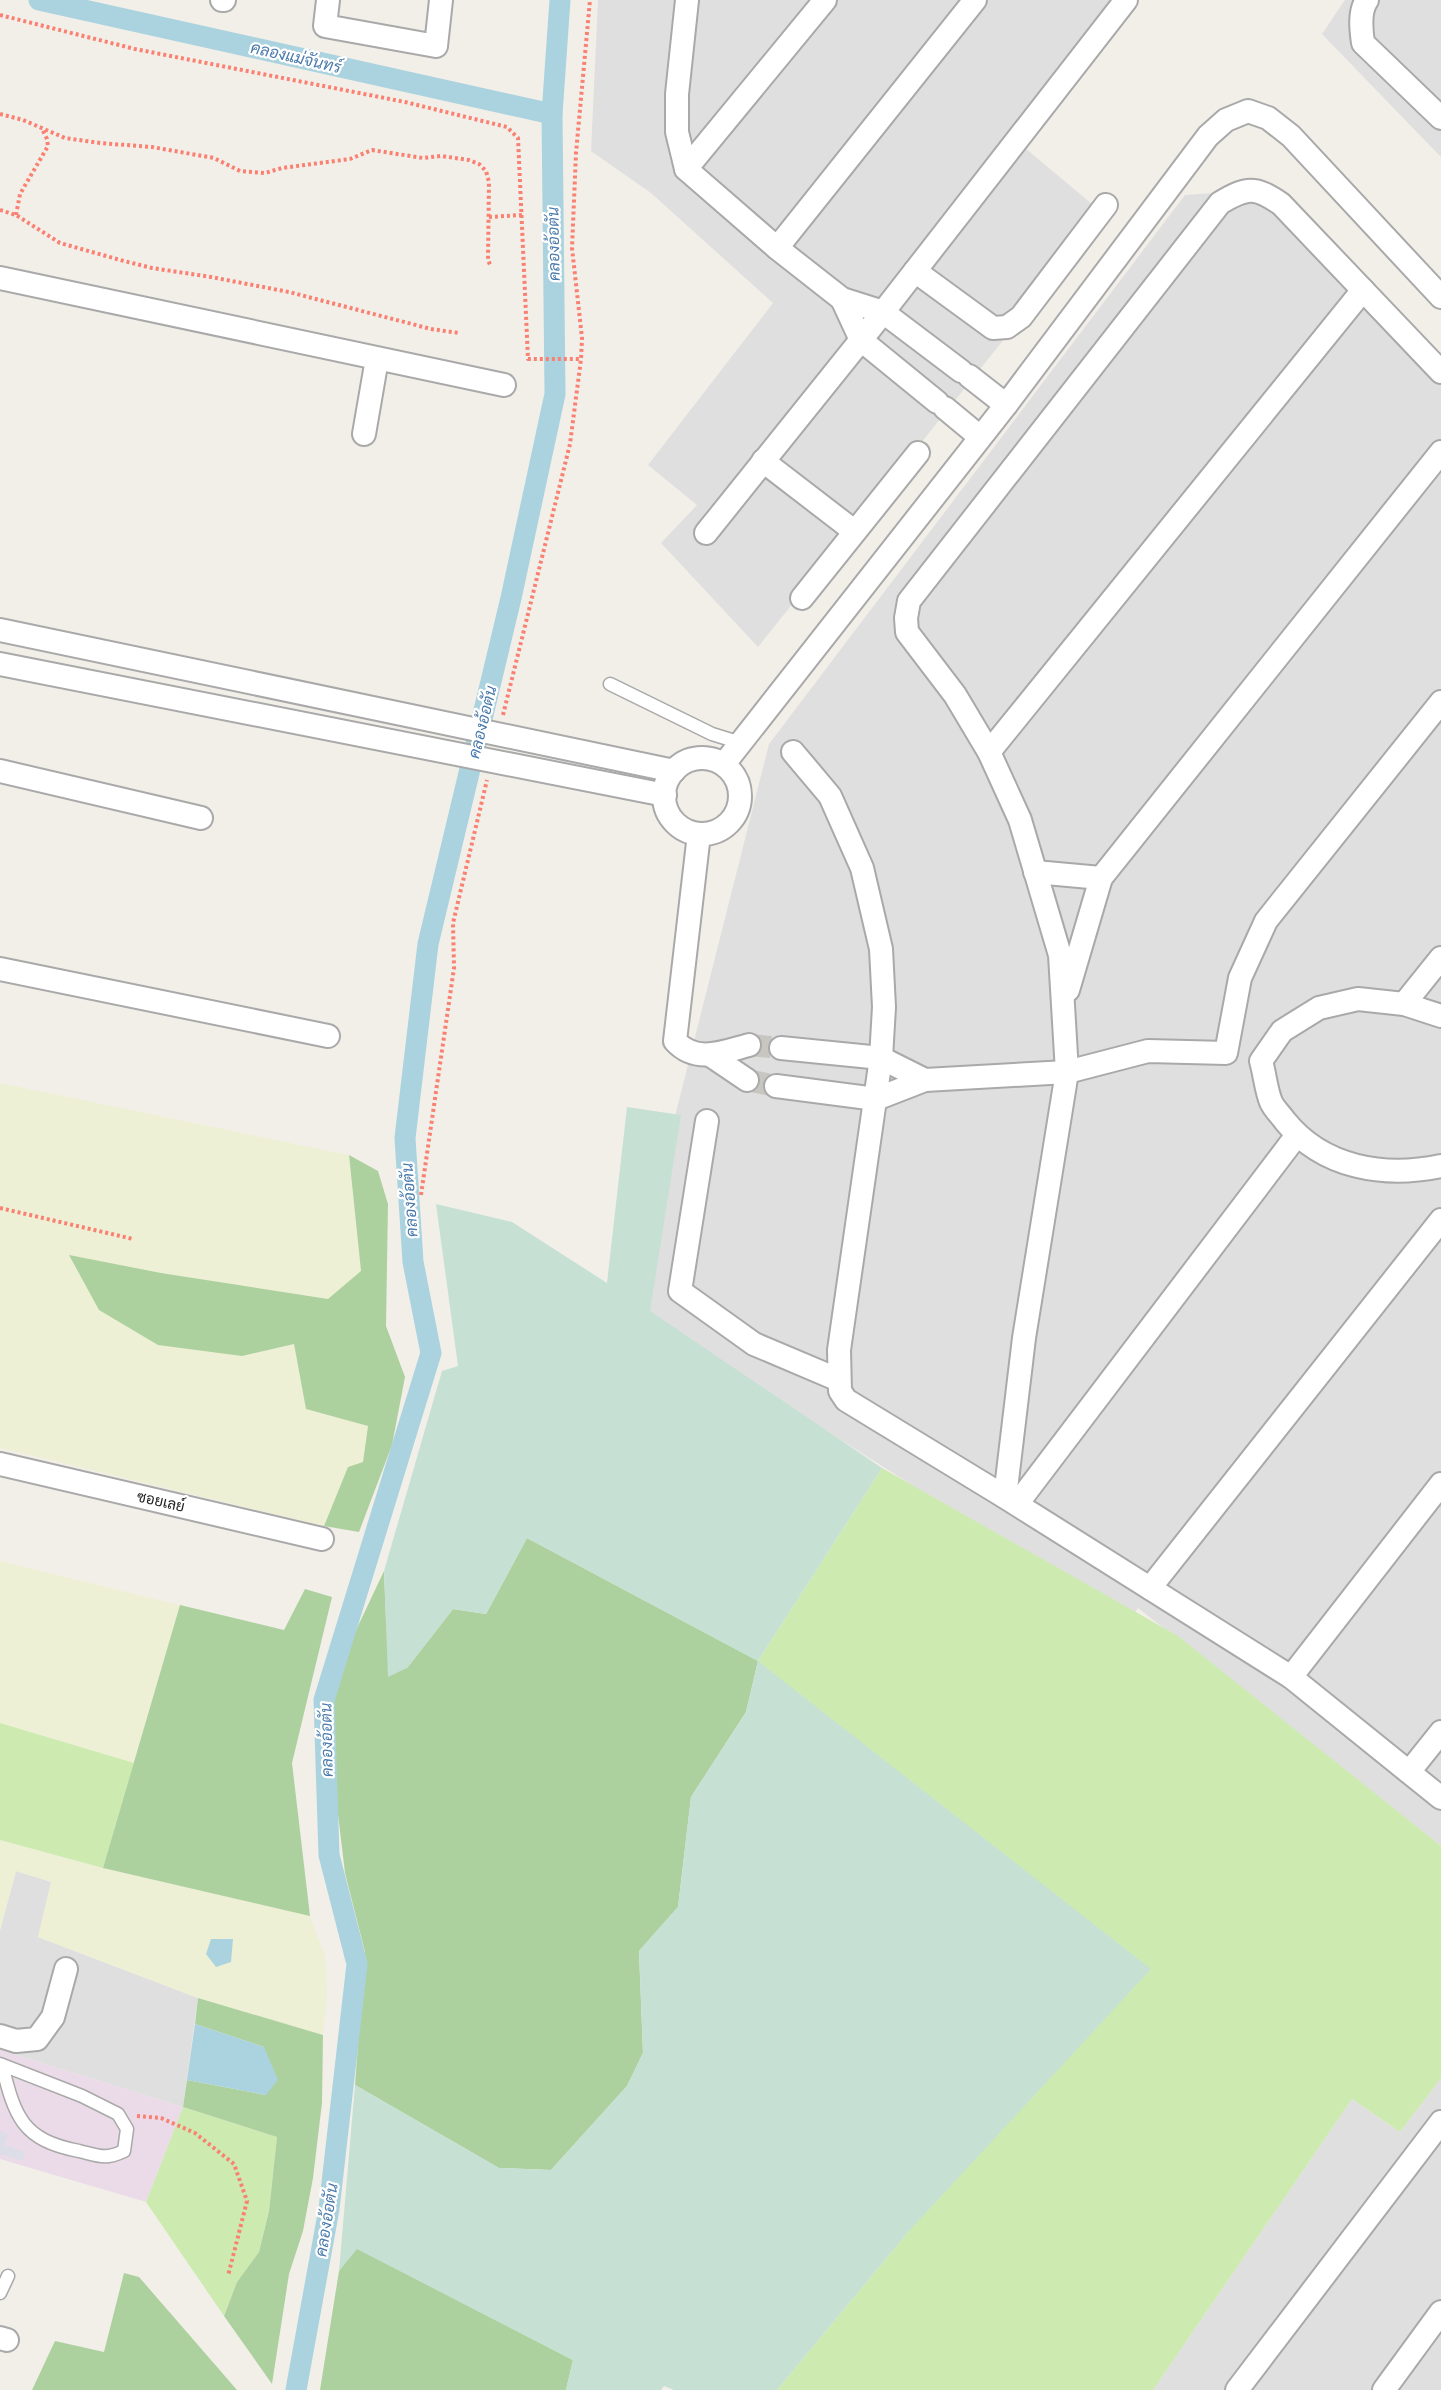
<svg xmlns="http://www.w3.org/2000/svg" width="1441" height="2390" font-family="'Asap Condensed',Sarabun,sans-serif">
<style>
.residential{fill:#e0dfdf}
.industrial{fill:#ebdbe8}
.farmland{fill:#eef0d5}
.grass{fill:#cdebb0}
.forest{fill:#add19e}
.wetland{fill:#c6e0d4}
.plaza{fill:#dddde8}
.water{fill:#aad3df}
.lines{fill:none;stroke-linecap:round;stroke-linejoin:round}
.canal{stroke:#aad3df;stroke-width:21}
.street-tunnel{stroke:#c8c6c1;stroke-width:22;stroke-dasharray:22 11;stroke-linecap:butt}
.lane-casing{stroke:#a9a9a9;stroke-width:15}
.street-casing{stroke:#a9a9a9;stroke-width:26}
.path{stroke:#fa8072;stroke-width:4;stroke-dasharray:3 3;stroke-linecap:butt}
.lane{stroke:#fff;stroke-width:12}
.street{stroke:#fff;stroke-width:22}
.labels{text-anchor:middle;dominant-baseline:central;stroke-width:4.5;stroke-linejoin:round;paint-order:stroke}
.street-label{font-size:15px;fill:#222;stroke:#fff}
.water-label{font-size:16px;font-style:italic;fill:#4a7aab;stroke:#fff}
</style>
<rect width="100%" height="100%" fill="#f2efe9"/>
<!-- residential -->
<g class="residential">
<path d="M598 0H1134L1019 143 1104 214 758 647 661 543 697 505 648 465 773 303 651 193 591 151Z"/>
<path d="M1345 0H1441V157L1322 34Z"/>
<path d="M1270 189 1441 375V1846L1138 1608 1128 1623 645 1315 667 1148 769 744 1185 195Z"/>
<path d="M16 1871 52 1882 38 1937 198 1998 183 2107 0 2050V1930Z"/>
<path d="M1441 2078V2390H1153L1352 2099 1400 2132Z"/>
</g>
<!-- industrial -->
<path class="industrial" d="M0 2050 183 2107 146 2202 0 2159Z"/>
<!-- farmland -->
<g class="farmland">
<path d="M0 1083 349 1155 361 1271 328 1300 161 1273 70 1256 242 1356 294 1344 306 1409 368 1426 363 1462 348 1467 324 1526 0 1448Z"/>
<path d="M0 1561 180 1605 134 1763 0 1723Z"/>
<path d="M0 1840 103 1868 310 1916 325 1956 327 1993 323 2035 198 1998 38 1937 51 1882 16 1871 0 1930Z"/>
</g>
<!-- grass -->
<g class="grass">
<path d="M882 1468 1178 1636 1441 1846V2078L1400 2132 1352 2099 1153 2390H777L909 2231 758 1661Z"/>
<path d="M0 1723 134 1763 103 1868 0 1840Z"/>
<path d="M183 2107 277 2137 269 2211 259 2252 237 2282 224 2316 146 2202Z"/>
</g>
<!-- forest -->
<g class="forest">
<path d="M349 1155 378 1171 388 1204 386 1326 405 1377 392 1445 359 1532 324 1526 348 1467 363 1462 368 1426 306 1409 294 1344 242 1356 158 1345 99 1310 69 1255 161 1273 328 1299 361 1271Z"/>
<path d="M527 1538 758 1661 746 1712 691 1797 678 1907 639 1951 643 2053 627 2086 551 2170 499 2168 355 2085 365 1952 345 1873 334 1781 333 1692 349 1645 384 1571 386 1620 407 1668 453 1609 486 1614Z"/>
<path d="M305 1589 332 1597 292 1763 310 1916 103 1868 180 1605 284 1630Z"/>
<path d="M198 1998 323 2035 322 2103 313 2178 303 2231 289 2274 272 2384 224 2316 237 2282 259 2252 269 2211 277 2137 183 2107 187 2080 266 2095 264 2047 195 2024Z"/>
<path d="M356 2248 573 2360 566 2390H320L339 2271Z"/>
<path d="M124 2273 139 2277 237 2390H32L55 2341 104 2352Z"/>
</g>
<!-- wetland -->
<path class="wetland" d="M627 1107 681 1115 650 1311 882 1468 758 1661 1151 1969 909 2231 777 2390H674L664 2386 661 2390H566L573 2360 357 2249 339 2271 355 2085 499 2168 551 2170 627 2086 643 2053 639 1951 678 1907 691 1797 746 1712 758 1661 527 1538 486 1614 453 1609 407 1668 388 1677 384 1571 442 1371 458 1366 436 1204 512 1222 607 1283Z"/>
<!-- plaza -->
<path class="plaza" d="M0 2131 8 2134 5 2145 25 2152 23 2161 0 2154Z"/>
<!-- water -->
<g class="water">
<path d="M211 1939H233L231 1962 216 1967 206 1954Z"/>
<path d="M195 2024 264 2047 278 2080 266 2095 187 2080Z"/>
</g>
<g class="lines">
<!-- canal -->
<g class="canal">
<path d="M39 0 552 114"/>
<path d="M296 2390 329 2209 357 1964 329 1855 324 1700 431 1353 413 1262 405 1138 428 944 511 598 555 394 552 114 560 0"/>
</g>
<!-- street-tunnel -->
<g class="street-tunnel">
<path d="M749 1045 781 1048"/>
<path d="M747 1080 776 1086"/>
</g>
<!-- lane casing -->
<g class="lane-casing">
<g id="lane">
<path d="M610 684 712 734 741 743"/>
<path d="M0 2064 82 2096 118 2114 127 2129 124 2151C105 2160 99 2156 79 2151 22 2140 15 2117 2 2065"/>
<path d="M0 2293 8 2276"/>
</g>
</g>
<!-- street casing -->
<g class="street-casing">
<g id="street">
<path d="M222 0H224"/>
<path d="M328 0 325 26 436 46 441 0"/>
<path d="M687 0 677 94V132L686 169 777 248 842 299 883 312 961 371"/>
<path d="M1367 0C1359 11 1361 29 1363 43L1441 118"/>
<path d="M686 169 825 0"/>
<path d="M777 248 975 0"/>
<path d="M915 271 993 328 1007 327 1021 317 1106 205"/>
<path d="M0 278 504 385"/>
<path d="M842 299 861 340 937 402"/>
<path d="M969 376 1006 405"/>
<path d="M945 408 980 437"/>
<path d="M364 434 377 359"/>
<path d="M763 461 854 531"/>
<path d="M706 533 873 325 1126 0"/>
<path d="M802 598 918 453"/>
<path d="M0 630 674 771"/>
<path d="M0 664 665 795"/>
<path d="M793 752 830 796 862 868 881 949 884 1007 881 1058 839 1350 840 1391 846 1400 1005 1497 1291 1677 1441 1798"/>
<path d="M989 752 1363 290"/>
<circle cx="702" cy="796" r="38"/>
<path d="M724 764 1006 405 1208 136 1226 120 1248 111 1268 118 1291 136 1441 297"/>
<path d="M0 771 201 818"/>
<path d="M699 834 675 1041C696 1064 723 1052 749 1045"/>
<path d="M1035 872 1101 878"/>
<path d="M0 969 328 1036"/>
<path d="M1068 990 1101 878 1441 452"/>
<path d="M1404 1004 1441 958"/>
<path d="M1441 1016 1404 1004 1358 999 1319 1008 1282 1031 1261 1061C1265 1075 1266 1090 1271 1102 1274 1109 1281 1115 1285 1121 1323 1168 1384 1178 1441 1166"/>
<path d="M781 1048 881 1058 925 1080"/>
<path d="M710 1055 747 1080"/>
<path d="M776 1086 876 1099 925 1080 1067 1072 1148 1051 1226 1053 1240 978 1266 921 1441 702"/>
<path d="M707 1121 680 1291 754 1344 839 1380"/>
<path d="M0 1464 322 1539"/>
<path d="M1005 1497 1024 1338 1067 1072 1060 955 1020 820 989 752 955 695 907 632 906 618 909 601 1220 203C1247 187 1255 186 1281 204L1441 372"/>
<path d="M1017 1504 1297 1135"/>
<path d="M1150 1588 1441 1220"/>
<path d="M1291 1677 1441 1484"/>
<path d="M1409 1772 1441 1732"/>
<path d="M0 2036 16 2041 37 2039 53 2017 66 1969"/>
<path d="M0 2338 7 2340"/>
<path d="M1237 2390 1441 2122"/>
<path d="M1384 2390 1441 2312"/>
</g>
</g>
<!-- path -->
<g class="path">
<path d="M0 15 135 49 405 102 507 127 518 138 528 359H581"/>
<path d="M0 114 23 120 65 138 100 143 152 147 214 158 240 171 265 173 282 168 350 159 372 150 423 158 441 156 469 160 479 164 486 171 489 182 488 260 491 267"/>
<path d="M0 210 16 215 60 243 124 261 152 268 211 277 289 292 431 329 459 333"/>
<path d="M16 215 20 194 48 146 47 139 42 129"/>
<path d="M489 217 522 215"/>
<path d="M503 715 570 444 581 359 582 338 572 248 576 153 590 0"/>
<path d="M421 1195 454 968 453 923 487 780"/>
<path d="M0 1208 133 1239"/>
<path d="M137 2116 161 2118 195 2133 234 2164 247 2201 228 2276"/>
</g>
<!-- lane -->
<use href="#lane" class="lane"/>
<!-- street -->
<use href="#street" class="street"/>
</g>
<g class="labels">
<!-- street labels -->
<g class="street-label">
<text transform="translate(161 1501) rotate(13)">ซอยเลย์</text>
</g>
<!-- water labels -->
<g class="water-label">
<text transform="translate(296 57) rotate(13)">คลองแม่จันทร์</text>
<text transform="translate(553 244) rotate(-91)">คลองอ้อตัน</text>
<text transform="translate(482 722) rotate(-76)">คลองอ้อตัน</text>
<text transform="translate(409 1200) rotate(-94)">คลองอ้อตัน</text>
<text transform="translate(326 1740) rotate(-91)">คลองอ้อตัน</text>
<text transform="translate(326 2220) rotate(-81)">คลองอ้อตัน</text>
</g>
</g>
</svg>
